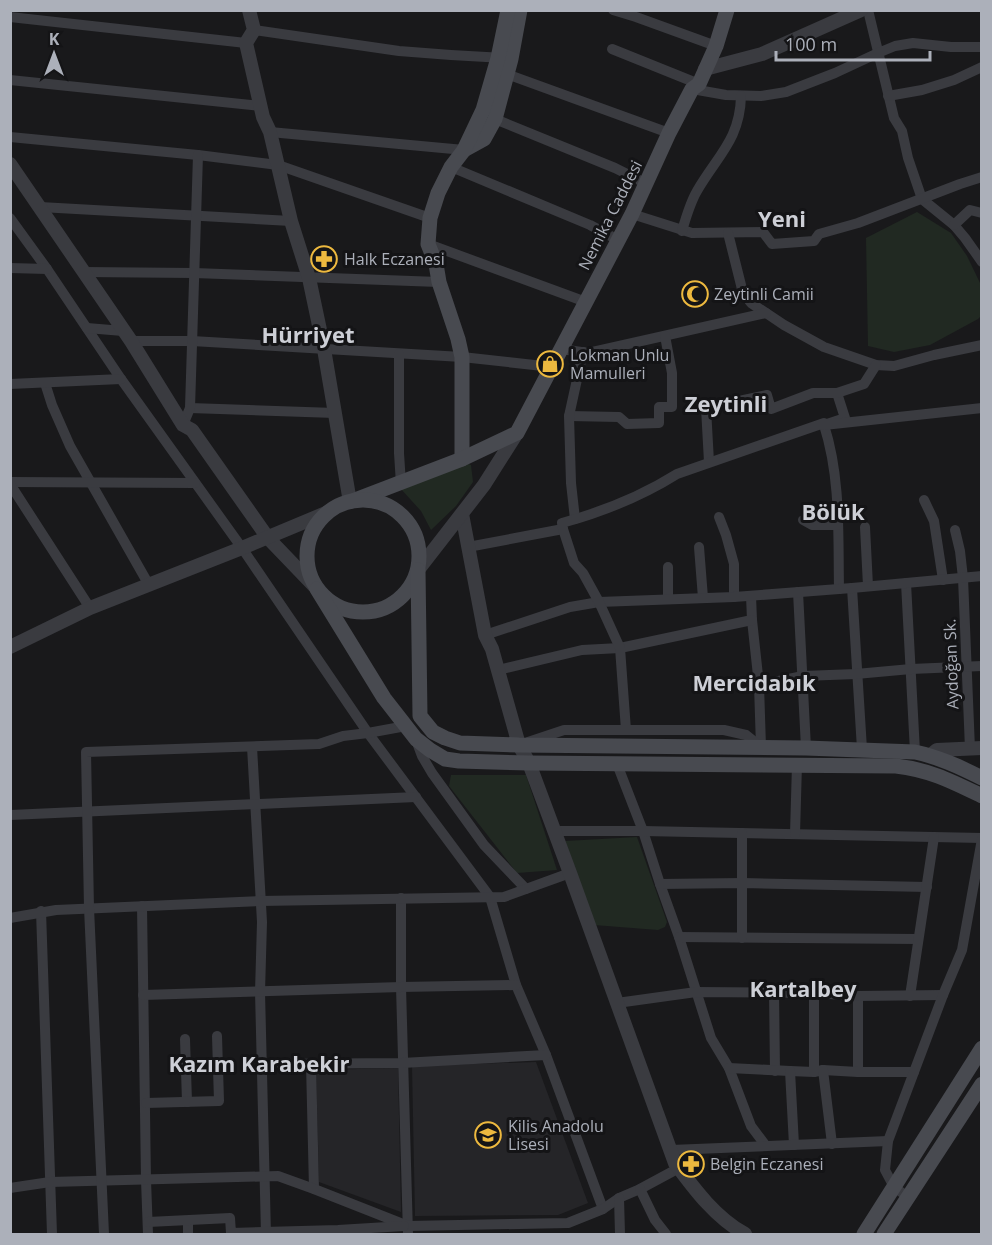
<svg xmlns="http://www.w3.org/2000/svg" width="992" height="1245" font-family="'Open Sans',sans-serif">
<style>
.built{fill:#252528}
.green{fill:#212922}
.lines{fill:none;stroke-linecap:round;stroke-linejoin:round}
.minor{stroke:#3a3b40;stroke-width:10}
.tertiary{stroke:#3a3b40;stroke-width:14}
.secondary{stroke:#484a50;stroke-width:15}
.labels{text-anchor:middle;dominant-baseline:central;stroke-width:6;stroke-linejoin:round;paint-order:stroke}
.street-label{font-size:16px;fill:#acb0ba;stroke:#141416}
.poi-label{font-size:16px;fill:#acb0ba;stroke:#141416;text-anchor:start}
.district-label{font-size:22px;font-weight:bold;fill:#cdcfd6;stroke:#141416}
</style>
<rect width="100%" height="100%" fill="#19191b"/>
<!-- built -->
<g class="built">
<path d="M536 1062 588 1203 558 1215 415 1216 412 1066Z"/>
<path d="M398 1068 401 1212 319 1182 316 1070Z"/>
</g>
<!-- green -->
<g class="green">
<path d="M917 212 951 233 967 256 981 285V316L978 319 930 345 894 352 868 346 866 238Z"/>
<path d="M466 463 471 465 473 482 456 506 431 530 421 511 401 489Z"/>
<path d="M451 775H526L557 870 517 873 449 786Z"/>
<path d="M637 837 667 922 665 927 658 930 594 925 565 841Z"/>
</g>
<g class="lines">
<!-- minor -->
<g class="minor">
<path d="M613 10 636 17 716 46"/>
<path d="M868 10 894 118 902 131 908 158 922 199 954 225 965 238 982 262"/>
<path d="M10 17 246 43"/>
<path d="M254 30 399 51 451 55 504 58"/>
<path d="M612 49 699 84"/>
<path d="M501 72 669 133"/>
<path d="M10 80 261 106"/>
<path d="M692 89 726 95 761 96 786 92 835 73 878 53 895 46 913 43 951 47H982"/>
<path d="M888 96 922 90 954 80 982 67"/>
<path d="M495 119 615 168 647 184"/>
<path d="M270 132 464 150"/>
<path d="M10 137 198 155 278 165 430 218"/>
<path d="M451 167 590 225 618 240"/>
<path d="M40 207 291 221"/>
<path d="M632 214 692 233 763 232 772 244 814 241 819 234 858 223 960 184 982 177"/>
<path d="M10 218 47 269 121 379 242 548 368 733 490 897 516 985 546 1055 603 1209"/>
<path d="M954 225 970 210 982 213"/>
<path d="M682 231C686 217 690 203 697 191 717 156 740 140 741 96"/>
<path d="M728 233 743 293 751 303 784 325 824 347 876 365 894 366 934 355 982 345"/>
<path d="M428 244 586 302"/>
<path d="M10 268 47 269"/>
<path d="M83 272 194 273 439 282"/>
<path d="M87 328 123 331"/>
<path d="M131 341H192L462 357 552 367"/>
<path d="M561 349 588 353 766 313"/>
<path d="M399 354V453L401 484"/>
<path d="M45 383 52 405 70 446 149 585"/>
<path d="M10 384 121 379"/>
<path d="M837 393 845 418 824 425C841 478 838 535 839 589"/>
<path d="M190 408 335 413"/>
<path d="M569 416 619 417 627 424 659 423V407H672V373L665 336"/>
<path d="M183 425 190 408 198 155"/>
<path d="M709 462 706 408 767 395 771 409 813 393H837L864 384 876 365"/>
<path d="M10 482 195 483"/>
<path d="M10 484 90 608"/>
<path d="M924 500 934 521 943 580"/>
<path d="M719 517 726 535 734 564V597"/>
<path d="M575 519 571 483 569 416 583 352"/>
<path d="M803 520 812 525H837"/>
<path d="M865 527 868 586"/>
<path d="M955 530 960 551 963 578 970 749"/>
<path d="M468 547 563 529"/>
<path d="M699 547 703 598"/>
<path d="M668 567V599"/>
<path d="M906 583 915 752"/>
<path d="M852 588 862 749"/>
<path d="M798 592 806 748"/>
<path d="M751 596 752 620 759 685 761 747"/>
<path d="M485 635 570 607 599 602 734 597 852 588 982 576"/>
<path d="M498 670 582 650 620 648 752 620"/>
<path d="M759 685 803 676 856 674 911 669 982 666"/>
<path d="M626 730 620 648 599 602 583 573 574 563 563 529 562 523C602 512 642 496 677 474L824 423V425L982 408"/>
<path d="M416 740 422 756 432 773 484 845 526 889"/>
<path d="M528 742 564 730H724L746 735 761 747"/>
<path d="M252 747 262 922 260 992 266 1234"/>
<path d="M617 764 643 831 660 884 679 937 711 1038 729 1068 751 1126 766 1146"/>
<path d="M10 815 416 797"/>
<path d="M553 831H643L982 838"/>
<path d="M795 834 797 764"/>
<path d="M660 884 743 883 927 887"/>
<path d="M401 898V987L408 1234"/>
<path d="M142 906 146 1180 148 1234"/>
<path d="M41 911 52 1234"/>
<path d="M10 918 56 910 260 901 504 897 570 873"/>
<path d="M679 937 918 939"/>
<path d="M742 938V833"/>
<path d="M774 992 775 1071"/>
<path d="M143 995 401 987 516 985"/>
<path d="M858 996V1072"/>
<path d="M910 996 934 837"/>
<path d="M617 1003 696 992 814 993 858 996 943 995"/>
<path d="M185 1039 187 1102"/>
<path d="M262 1064 402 1063 546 1055"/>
<path d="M311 1064 314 1189"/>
<path d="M729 1068 790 1071 814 1072 823 1070 858 1072H914"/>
<path d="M823 1070 832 1144"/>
<path d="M790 1071 794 1145"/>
<path d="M814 1072V993"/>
<path d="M146 1103 219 1101 217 1036"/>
<path d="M671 1150 888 1141"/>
<path d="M10 1188 50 1182 278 1176 314 1189 408 1226 568 1223 603 1209 619 1198 640 1189 679 1168"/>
<path d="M640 1189 655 1220 666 1234"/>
<path d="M908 1197 894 1187 885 1170 888 1141 943 995 962 950 982 839"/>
<path d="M619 1198 620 1234"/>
<path d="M188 1221V1234"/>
<path d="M148 1222 230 1218 231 1233 338 1230 404 1226"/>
<path d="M104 1234 89 908 86 752 319 744 343 736 368 733 406 726"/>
</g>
<!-- tertiary -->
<g class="tertiary">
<path d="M249 10 254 30 246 43 263 117 270 132 291 221 309 278 324 349 350 502"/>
<path d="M705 69 762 54 861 10"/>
<path d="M10 164 131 341 183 425 192 430 268 538 317 589"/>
<path d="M462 514 485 635 492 649 519 745 529 763 570 873 675 1163C695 1190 716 1218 745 1234"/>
<path d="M418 570 484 485 517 433"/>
<path d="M10 647 90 608 242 548 326 513"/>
<path d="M931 755 937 750 982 748"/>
</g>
<!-- secondary -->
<g class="secondary">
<path d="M464 150 484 139 495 119 511 59 520 10"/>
<path d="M462 459V357L458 339 439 282 436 264 428 244 430 218 438 193 451 167 464 150 483 110 498 58 508 10"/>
<path d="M355 500 462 459 517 433 632 214 669 133 692 89 699 84 716 46 727 10"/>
<circle cx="363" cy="556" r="56"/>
<path d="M418 570 420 716 433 732 445 738 460 743 519 745 806 748 915 752C939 757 960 767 982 778"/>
<path d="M317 589 384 698 416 739 430 750 445 759 459 761 529 763 896 766C930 770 951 781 982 796"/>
<path d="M864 1234 982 1048"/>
<path d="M884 1234 982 1084"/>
</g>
</g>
<!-- icons -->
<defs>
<g id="pharmacy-ring" transform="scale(1.35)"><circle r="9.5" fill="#141416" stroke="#edb93f" stroke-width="1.5"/><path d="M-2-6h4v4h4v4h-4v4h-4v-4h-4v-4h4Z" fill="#edb93f"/></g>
<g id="mosque-ring" transform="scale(1.35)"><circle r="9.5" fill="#141416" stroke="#edb93f" stroke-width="1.5"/><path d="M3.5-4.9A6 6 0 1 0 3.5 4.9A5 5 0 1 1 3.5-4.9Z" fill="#edb93f"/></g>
<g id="shop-ring" transform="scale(1.35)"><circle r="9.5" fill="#141416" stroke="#edb93f" stroke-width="1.5"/><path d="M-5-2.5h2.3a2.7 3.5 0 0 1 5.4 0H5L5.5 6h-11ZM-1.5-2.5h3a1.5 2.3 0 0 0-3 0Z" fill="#edb93f"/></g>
<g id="school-ring" transform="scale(1.35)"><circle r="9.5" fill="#141416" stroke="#edb93f" stroke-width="1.5"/><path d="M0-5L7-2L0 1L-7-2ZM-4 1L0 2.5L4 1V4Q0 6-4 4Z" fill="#edb93f"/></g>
</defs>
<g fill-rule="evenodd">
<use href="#pharmacy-ring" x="324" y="259"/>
<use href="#mosque-ring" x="695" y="294"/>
<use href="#shop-ring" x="550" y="364"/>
<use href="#school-ring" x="488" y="1135"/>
<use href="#pharmacy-ring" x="691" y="1164"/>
</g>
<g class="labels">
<!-- street labels -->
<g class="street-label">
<text transform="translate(610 215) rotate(-63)">Nemika Caddesi</text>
<text transform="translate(951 664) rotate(-92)">Aydoğan Sk.</text>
</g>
<!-- poi labels -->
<g class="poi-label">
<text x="344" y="259">Halk Eczanesi</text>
<text x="714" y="294">Zeytinli Camii</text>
<text x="570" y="355">Lokman Unlu<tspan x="570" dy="18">Mamulleri</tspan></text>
<text x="508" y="1126">Kilis Anadolu<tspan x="508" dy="18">Lisesi</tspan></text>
<text x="710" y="1164">Belgin Eczanesi</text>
</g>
<!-- district labels -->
<g class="district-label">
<text x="782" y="218">Yeni</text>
<text x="308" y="334">Hürriyet</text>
<text x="726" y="403">Zeytinli</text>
<text x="833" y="511">Bölük</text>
<text x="754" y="682">Mercidabık</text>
<text x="803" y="988">Kartalbey</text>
<text x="259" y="1063">Kazım Karabekir</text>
</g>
</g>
<!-- border -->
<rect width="992" height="1245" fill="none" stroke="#acb0ba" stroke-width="24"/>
<!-- north arrow -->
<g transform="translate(54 54)" stroke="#141416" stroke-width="4.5" paint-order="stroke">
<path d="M0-4.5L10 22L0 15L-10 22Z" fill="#acb0ba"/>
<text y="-9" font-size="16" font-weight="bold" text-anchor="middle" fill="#acb0ba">K</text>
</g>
<!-- scale -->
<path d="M776 51v9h154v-9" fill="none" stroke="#acb0ba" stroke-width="3"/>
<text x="785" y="51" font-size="18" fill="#acb0ba" stroke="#141416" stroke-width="4.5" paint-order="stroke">100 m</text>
</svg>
